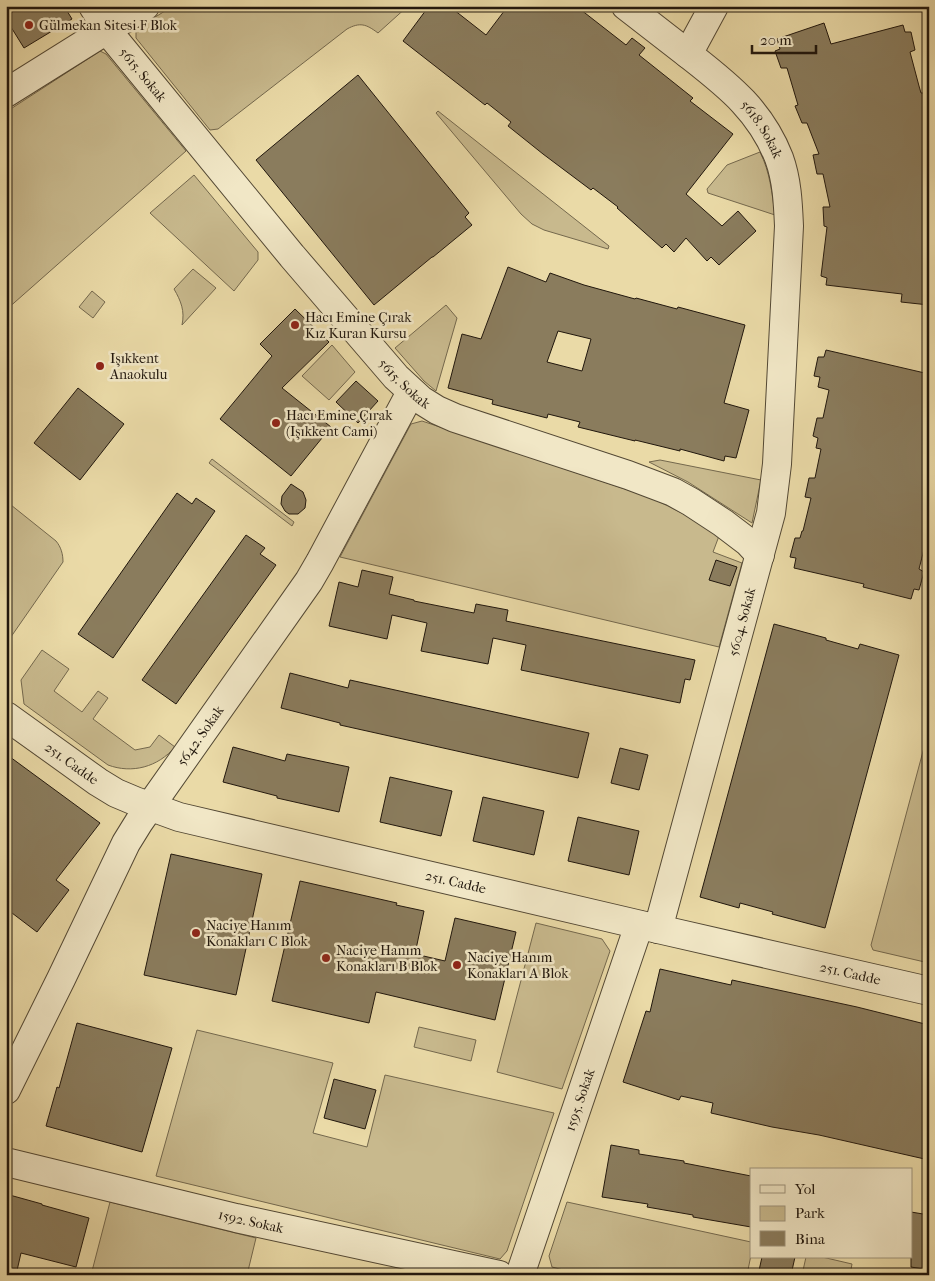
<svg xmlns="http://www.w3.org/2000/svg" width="935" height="1281" font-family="'IM FELL French Canon',serif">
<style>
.green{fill:#c8b98d;stroke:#74684d}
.building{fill:#8a7c5d;stroke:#21170d;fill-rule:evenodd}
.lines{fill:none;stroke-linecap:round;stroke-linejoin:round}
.minor-casing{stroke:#534834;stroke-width:30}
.minor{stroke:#f1e7c6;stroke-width:28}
.poi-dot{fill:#8f2418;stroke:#f1e7c6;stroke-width:2}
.labels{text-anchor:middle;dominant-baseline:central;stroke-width:5;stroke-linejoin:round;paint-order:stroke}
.poi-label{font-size:14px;fill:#21170d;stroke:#f1e7c6;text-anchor:start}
.street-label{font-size:14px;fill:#21170d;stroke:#f1e7c6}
</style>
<rect width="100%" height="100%" fill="#eadaa7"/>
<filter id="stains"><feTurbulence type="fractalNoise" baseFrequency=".004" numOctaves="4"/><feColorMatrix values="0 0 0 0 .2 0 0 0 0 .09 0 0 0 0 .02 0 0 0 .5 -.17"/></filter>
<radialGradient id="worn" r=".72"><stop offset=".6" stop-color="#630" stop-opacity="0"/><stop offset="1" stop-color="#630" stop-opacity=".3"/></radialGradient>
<!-- green -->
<g class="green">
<path d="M173 6H408L378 33C366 24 360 22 347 29L218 129 210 130 136 38V29Z"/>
<path d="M100 51 106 54 186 151 6 310V112Z"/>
<path d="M438 111 609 246 608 249 544 230 532 224 521 214 436 113Z"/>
<path d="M760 152C770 172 772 193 775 215L708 193 707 189 727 165Z"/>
<path d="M194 175 258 252V260L234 291 150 213Z"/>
<path d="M193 269 216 288 182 325C185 311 181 301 174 289Z"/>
<path d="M92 291 105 302 93 318 79 307Z"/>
<path d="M446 305 457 318 436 391 424 381 395 348Z"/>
<path d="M332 345 355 372 329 400 302 376Z"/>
<path d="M422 421 652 498 682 513 719 536 713 552 742 563 719 647 340 557 411 424Z"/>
<path d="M212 459 294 522 292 526 209 463Z"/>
<path d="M660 460 761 480 752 523 688 482 649 462Z"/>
<path d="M6 501 56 541C61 547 63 554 63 562L6 644Z"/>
<path d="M42 650 69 669 54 691 82 712 98 691 108 698 93 719 135 750 150 747 159 735 175 747C158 767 132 774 108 765L24 704 21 680Z"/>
<path d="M929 729V963L873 950 871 945Z"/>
<path d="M536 923 602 939 610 951 562 1089 497 1072Z"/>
<path d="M419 1027 476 1040 471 1061 414 1047Z"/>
<path d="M197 1030 333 1063 313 1133 367 1147 385 1075 554 1113 507 1251 500 1259 156 1176Z"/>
<path d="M110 1202 256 1238 247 1275H91Z"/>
<path d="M567 1202 751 1242V1255L747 1275H582L552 1267 549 1256Z"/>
<path d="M806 1257H822L852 1264 850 1275H802Z"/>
</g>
<!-- building -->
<g class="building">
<path d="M6 6H64L72 19 24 48 6 19Z"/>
<path d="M429 6H449L486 35 508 6H576L626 45 632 38 645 48 639 55 693 98 690 101 733 134 686 194 722 226 738 211 756 231 719 265 711 257 707 261 686 238 674 252 666 244 662 248 617 208 618 207 593 188 591 190 543 154 508 126 511 122 487 103 485 105 403 41Z"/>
<path d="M824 23 831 44 903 25 905 32H911L915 50 910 52 919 86 921 93H929V305L901 302 902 294 826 285 827 278 821 276 827 227 824 226 823 207H830L823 174H817L813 155 819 154 807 123H802L795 106 798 105 787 68H781L775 51 780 49 777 39Z"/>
<path d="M358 75 469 213 465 217 472 225 433 257H432L374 305 256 160Z"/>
<path d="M508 267 546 282 550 273 584 285 635 299 636 298 677 309 678 307 745 325 724 403 749 410 736 458 725 456 724 461 680 449V451L635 440V441L578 427 580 422 548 414 547 418 492 404 493 400 448 388 462 334 481 339ZM558 331 591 339 582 371 547 362Z"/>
<path d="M295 309 329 342 282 388 331 427 291 476 220 419 272 356 260 344Z"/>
<path d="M826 350 929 374V530L919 569 924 572 919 590 914 589 911 599 863 587 864 584 794 568 796 558 790 557 795 538H800L802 531H803L811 498 805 497 809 478H815L821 449 816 448 818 438 813 436 817 418H823L829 390 818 387 820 377 814 376 818 357H824Z"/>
<path d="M356 381 378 401 358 423 336 402Z"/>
<path d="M78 388 124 424 80 480 34 443Z"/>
<path d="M291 484 303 492 306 500 305 508 298 514H289L285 511 281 504 282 496Z"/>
<path d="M177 493 192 504 196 498 215 511 113 658 78 634Z"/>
<path d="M246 535 265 548 260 554 276 565 176 704 142 680Z"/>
<path d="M716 560 737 567 730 586 709 580Z"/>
<path d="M362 570 393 577 389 594 414 600V601L474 613 476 604 508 610 506 621 695 660 690 680 685 679 680 703 521 670 526 645 493 638 488 664 421 651 427 623 392 615 387 639 329 626 339 582 358 587Z"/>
<path d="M774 624 826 638V640L858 649 860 644 899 655 825 928 772 914 773 912 740 903 739 908 700 897Z"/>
<path d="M290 673 348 688 350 680 589 733 578 778 340 725V723L281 708Z"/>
<path d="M233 747 285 761 287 754 349 767 339 812 277 798V796L223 782Z"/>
<path d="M620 748 648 755 639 790 611 783Z"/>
<path d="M6 754 100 823 56 880 69 890 37 932 12 913H6Z"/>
<path d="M390 777 452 791 441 836 380 822Z"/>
<path d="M483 797 544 811 534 855 473 841Z"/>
<path d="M578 817 639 831 629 875 568 861Z"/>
<path d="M171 854 262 874 236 995 144 975Z"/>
<path d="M300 881 397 903 396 905 424 911 415 954 445 961 455 918 516 932 495 1020 376 992 369 1023 272 1001Z"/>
<path d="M660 969 731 985 732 980 857 1007 929 1025V1160L819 1135 772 1127 711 1113 713 1103 681 1096 679 1100 623 1082 646 1011 650 1012Z"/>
<path d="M77 1023 172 1048 142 1152 46 1126 57 1087 59 1088Z"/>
<path d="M334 1079 376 1090 365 1129 324 1118Z"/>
<path d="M611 1145 639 1150V1154L684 1161V1163L751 1176V1227L693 1217V1215L647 1207 648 1204 602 1197Z"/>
<path d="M6 1194 42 1204V1205L89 1218 76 1267 21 1253 16 1275H6Z"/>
<path d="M911 1212 929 1215V1270L911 1267Z"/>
<path d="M762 1257H795L791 1275H758Z"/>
</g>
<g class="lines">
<!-- minor casing -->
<g class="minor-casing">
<g id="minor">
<path id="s1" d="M93 6 107 29 115 40 292 256 396 377 421 400 437 410 455 418 628 475 673 492 691 502 723 523 748 542 760 555"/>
<path id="s2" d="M626 6C648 23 670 40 693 58 730 87 761 112 779 158 787 180 788 203 789 226L777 464 771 513 658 929"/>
<path d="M688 54 714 6"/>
<path d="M6 93 145 6"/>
<path id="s3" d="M6 716 98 782 116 793 135 801 179 817 658 929 929 991"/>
<path id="s4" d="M6 1090 61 979 126 843 139 822 309 581 320 562 411 392"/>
<path id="s5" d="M6 1162 236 1218 499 1275"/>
<path id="s6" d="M520 1275 639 925"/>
</g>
</g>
<!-- minor -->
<use href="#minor" class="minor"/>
</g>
<!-- markers -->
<g class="poi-dot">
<circle cx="29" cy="25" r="5"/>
<circle cx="295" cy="325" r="5"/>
<circle cx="100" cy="366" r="5"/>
<circle cx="276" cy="423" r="5"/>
<circle cx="196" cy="933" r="5"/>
<circle cx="326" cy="958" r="5"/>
<circle cx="457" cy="965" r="5"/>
</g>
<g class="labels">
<!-- poi labels -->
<g class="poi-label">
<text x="39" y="25">Gülmekan Sitesi F Blok</text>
<text x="305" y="317">Hacı Emine Çırak<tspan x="305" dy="16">Kız Kuran Kursu</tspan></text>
<text x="110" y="358">Işıkkent<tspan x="110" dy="16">Anaokulu</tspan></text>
<text x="286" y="415">Hacı Emine Çırak<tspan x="286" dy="16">(Işıkkent Cami)</tspan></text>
<text x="206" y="925">Naciye Hanım<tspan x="206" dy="16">Konakları C Blok</tspan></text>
<text x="336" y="950">Naciye Hanım<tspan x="336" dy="16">Konakları B Blok</tspan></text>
<text x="467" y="957">Naciye Hanım<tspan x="467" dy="16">Konakları A Blok</tspan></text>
</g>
<!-- street labels -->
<g class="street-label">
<text stroke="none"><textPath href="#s1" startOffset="85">5615. Sokak</textPath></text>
<text stroke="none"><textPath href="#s2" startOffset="185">5618. Sokak</textPath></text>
<text stroke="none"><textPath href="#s1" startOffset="490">5615. Sokak</textPath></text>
<text transform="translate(742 622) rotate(-75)">5604. Sokak</text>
<text stroke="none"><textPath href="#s4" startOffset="405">5642. Sokak</textPath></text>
<text stroke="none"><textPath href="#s3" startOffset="81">251. Cadde</textPath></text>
<text stroke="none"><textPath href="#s3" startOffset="486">251. Cadde</textPath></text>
<text stroke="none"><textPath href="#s3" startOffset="891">251. Cadde</textPath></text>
<text stroke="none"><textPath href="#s6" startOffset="185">1595. Sokak</textPath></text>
<text stroke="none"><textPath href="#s5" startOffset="252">1592. Sokak</textPath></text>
</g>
</g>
<!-- margin -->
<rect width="935" height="1281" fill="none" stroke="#eadaa7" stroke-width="25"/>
<rect x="8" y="8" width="920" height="1266" fill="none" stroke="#21170d" stroke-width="2.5"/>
<rect x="12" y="12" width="910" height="1256" fill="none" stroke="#21170d"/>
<!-- legend -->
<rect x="750" y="1168" width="162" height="90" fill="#f1e7c6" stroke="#9e947c"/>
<rect x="760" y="1185" width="25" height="8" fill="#f1e7c6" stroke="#9e947c"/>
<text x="795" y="1194" font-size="15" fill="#21170d">Yol</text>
<rect x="760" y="1206" width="25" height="15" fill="#c8b98d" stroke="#9e947c"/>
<text x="795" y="1218" font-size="15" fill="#21170d">Park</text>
<rect x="760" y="1231" width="25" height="15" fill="#8a7c5d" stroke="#9e947c"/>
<text x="795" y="1244" font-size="15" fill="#21170d">Bina</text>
<!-- scale -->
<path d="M752 45v8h64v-8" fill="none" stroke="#21170d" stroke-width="2.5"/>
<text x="760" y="45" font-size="15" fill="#21170d" stroke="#f1e7c6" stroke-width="4" paint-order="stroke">20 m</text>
<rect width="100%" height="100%" filter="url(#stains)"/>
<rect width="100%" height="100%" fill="url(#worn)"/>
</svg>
